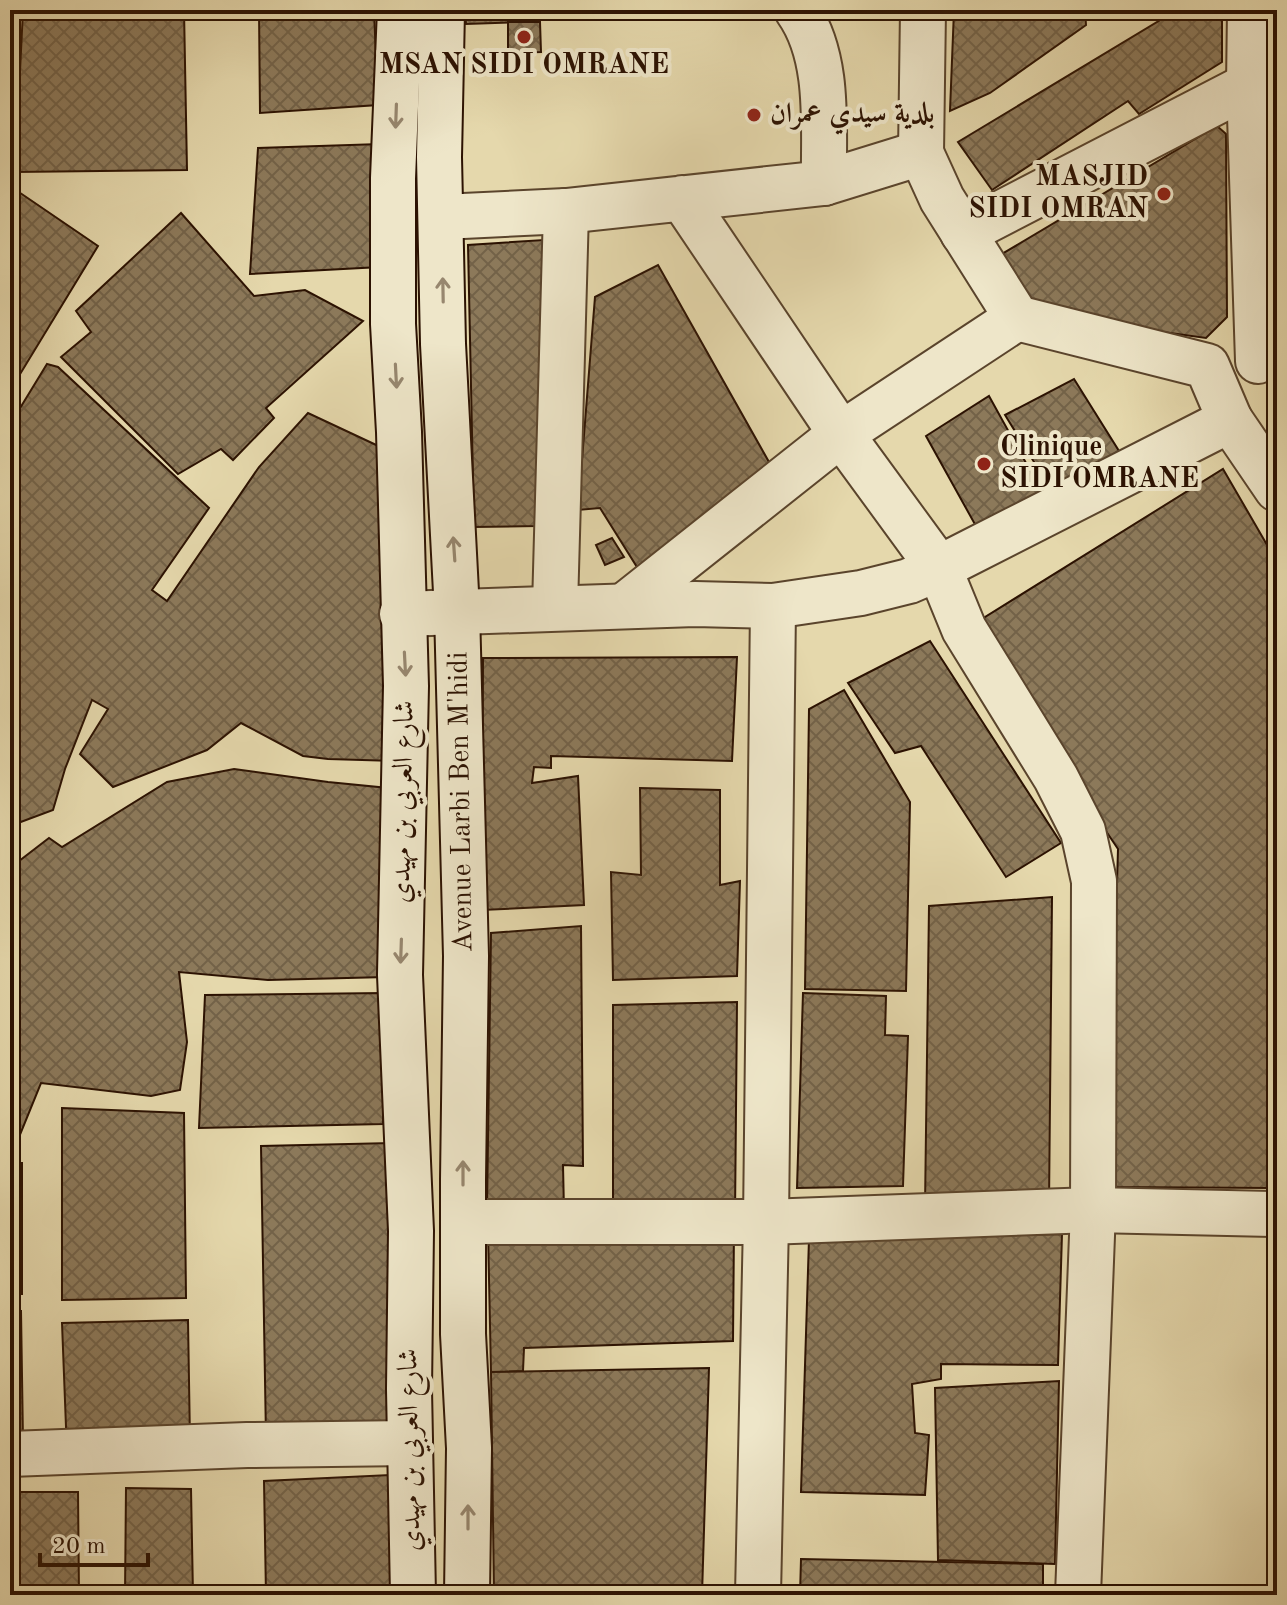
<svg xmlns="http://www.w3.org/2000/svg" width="1287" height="1605" font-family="'Old Standard TT',Amiri,serif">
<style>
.building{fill:url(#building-cross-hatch);stroke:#2c1202;stroke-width:2}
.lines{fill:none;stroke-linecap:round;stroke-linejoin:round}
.street-casing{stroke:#5a442c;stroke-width:48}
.secondary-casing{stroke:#2c1202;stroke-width:48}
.street{stroke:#eee6c9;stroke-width:44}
.secondary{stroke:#eee6c9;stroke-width:44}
.oneway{stroke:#97876f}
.poi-dot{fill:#8f2418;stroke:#eee6c9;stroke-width:3}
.labels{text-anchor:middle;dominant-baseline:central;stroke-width:8;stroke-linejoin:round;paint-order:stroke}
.poi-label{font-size:28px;font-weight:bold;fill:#2c1202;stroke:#eee6c9;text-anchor:start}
.street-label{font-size:28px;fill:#2c1202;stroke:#eee6c9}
</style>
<defs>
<pattern id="building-cross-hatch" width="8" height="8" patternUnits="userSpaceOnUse" patternTransform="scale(2)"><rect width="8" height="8" fill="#8c795a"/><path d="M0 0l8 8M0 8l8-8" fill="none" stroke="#736248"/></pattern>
</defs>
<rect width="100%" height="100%" fill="#e5d8ac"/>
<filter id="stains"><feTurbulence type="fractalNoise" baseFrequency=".0025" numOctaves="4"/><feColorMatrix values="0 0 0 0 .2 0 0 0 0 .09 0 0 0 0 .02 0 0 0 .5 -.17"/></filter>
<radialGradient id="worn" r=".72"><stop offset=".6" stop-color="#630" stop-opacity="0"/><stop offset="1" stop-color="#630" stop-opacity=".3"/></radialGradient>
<!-- building -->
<g class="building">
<path d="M23 10H184L187 170 15 172Z"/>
<path d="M259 10H374L378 105 260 113Z"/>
<path d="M465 10H524V22L466 24Z"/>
<path d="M954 10H1085L1086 25 990 93 950 111Z"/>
<path d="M1177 10H1222V62L1139 114 1128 101 992 190 958 142Z"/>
<path d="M508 22H540L541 52 508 53Z"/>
<path d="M1217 126 1226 134 1227 317 1206 338 1033 314 1002 254Z"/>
<path d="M380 144V267L250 274 258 148Z"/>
<path d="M10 186 98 246 11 389 10 388Z"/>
<path d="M181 213 254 296 305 290 363 321 266 408 274 418 233 460 221 449 178 474 61 357 91 332 76 311Z"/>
<path d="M544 240 537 526 474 527 468 245Z"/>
<path d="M658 265 778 478 637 567 600 508 578 510 595 297Z"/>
<path d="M47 364 58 367 209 508 152 590 167 601 259 467 308 413 389 451 395 761 328 759 303 756 241 723 207 750 113 787 80 754 108 709 92 700 65 769 53 810 10 826V416L14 418Z"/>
<path d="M1074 379 1119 451 1052 491 1005 415Z"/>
<path d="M989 396 1042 492 977 528 926 436Z"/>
<path d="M1223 469 1277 562V1188L1108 1187 1118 849 969 627Z"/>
<path d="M612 538 624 557 605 565 596 545Z"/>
<path d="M930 641 1061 843 1006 877 921 746 895 753 848 683Z"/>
<path d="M737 657 732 761 551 756V768L534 767 532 783 578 776 584 905 482 910 483 658Z"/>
<path d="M844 690 910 802 906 991 805 989 809 709Z"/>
<path d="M234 769 328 782 388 788 386 977 268 980 179 972 187 1042 180 1090 151 1096 41 1083 15 1147H10V868L49 838 62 847 167 782Z"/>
<path d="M640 788 720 790V885L740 881 737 976 613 980 611 872 641 875Z"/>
<path d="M1052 897 1049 1205 925 1206 929 906Z"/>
<path d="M581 926 583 1166 563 1165 564 1211 487 1208 491 933Z"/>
<path d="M383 993V1124L199 1128 205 995Z"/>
<path d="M803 993 886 996 885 1035 908 1036 903 1186 797 1188Z"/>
<path d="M737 1002 735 1217 613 1215V1005Z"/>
<path d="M62 1108 184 1113 186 1298 62 1300Z"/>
<path d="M392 1143 393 1431 266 1438 261 1146Z"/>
<rect x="10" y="1163" width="12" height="131"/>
<path d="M734 1228 733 1341 524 1348 523 1371 491 1372 488 1232Z"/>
<path d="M1062 1234 1058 1365 941 1364V1379L912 1384 915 1433 929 1435 925 1495 801 1492 809 1239Z"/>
<path d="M10 1311H21L23 1440H10Z"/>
<path d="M188 1320 190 1441 67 1453 62 1323Z"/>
<path d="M709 1368 702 1595H494L491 1372Z"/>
<path d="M1059 1381 1055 1564 938 1560 935 1388Z"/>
<path d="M390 1475 392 1595H266L264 1481Z"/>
<path d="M126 1488 191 1489 193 1595H125Z"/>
<path d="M10 1492H78L79 1595H10Z"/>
<path d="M801 1559 1043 1564V1595H800Z"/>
</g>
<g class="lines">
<!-- street casing -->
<g class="street-casing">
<g id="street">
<path d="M797 10C831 58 823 128 824 183"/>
<path d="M1250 10 1249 85 1258 361"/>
<path d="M921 153 923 10"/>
<path d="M442 217 566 211 824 183 921 153 942 199 1017 318 1207 366 1230 420 939 568 841 434 682 198"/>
<path d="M963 233 1249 85"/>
<path d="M1230 420 1277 489"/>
<path d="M624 606 841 434 1017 318"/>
<path d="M555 607 566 211"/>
<path d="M402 614 695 604 773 606 861 593 909 581 939 568 964 629 1056 778 1083 831 1094 881 1093 1210 1078 1595"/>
<path d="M463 1222H766L1093 1210 1277 1214"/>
<path d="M10 1454 247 1445 410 1443"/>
<path d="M758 1595 766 1222 773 606"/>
</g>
</g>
<!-- secondary casing -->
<g class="secondary-casing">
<g id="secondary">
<path d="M400 10 393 178V324L399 432 406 686 400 975 411 1231 409 1389 413 1595"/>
<path d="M442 10 439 157 443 344 457 611 466 956 463 1180V1334L469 1448 467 1595"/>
</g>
</g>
<!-- street -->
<use href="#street" class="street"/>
<!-- secondary -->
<use href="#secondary" class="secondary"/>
</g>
<!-- one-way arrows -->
<defs><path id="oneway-shaft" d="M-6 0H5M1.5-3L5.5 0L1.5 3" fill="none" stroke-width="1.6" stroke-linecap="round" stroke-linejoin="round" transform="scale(2)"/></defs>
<g class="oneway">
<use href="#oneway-shaft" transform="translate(396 116) rotate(92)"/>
<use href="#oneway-shaft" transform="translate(443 290) rotate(-91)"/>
<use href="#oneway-shaft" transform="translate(396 376) rotate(87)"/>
<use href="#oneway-shaft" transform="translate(454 549) rotate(-94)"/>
<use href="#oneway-shaft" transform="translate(405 664) rotate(87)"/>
<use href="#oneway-shaft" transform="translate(401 951) rotate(92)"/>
<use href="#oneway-shaft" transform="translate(463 1173) rotate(-90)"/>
<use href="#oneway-shaft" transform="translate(468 1517) rotate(-90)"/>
</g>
<!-- markers -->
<g class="poi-dot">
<circle cx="524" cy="37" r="8"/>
<circle cx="754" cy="115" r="8"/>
<circle cx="1164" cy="194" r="8"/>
<circle cx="984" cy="464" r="8"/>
</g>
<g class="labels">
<!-- poi labels -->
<g class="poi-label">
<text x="524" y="66" text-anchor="middle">MSAN SIDI OMRANE</text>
<text x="770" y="115">بلدية سيدي عمران</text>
<text x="1148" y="178" text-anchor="end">MASJID<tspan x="1148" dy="32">SIDI OMRAN</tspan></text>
<text x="1000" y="448">Clinique<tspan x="1000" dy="32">SIDI OMRANE</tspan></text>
</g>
<!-- street labels -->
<g class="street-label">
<text transform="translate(404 802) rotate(-89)">شارع العربي بن مهيدي</text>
<text transform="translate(462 802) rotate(-91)">Avenue Larbi Ben M'hidi</text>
<text transform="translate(411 1450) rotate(-91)">شارع العربي بن مهيدي</text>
</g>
</g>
<!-- margin -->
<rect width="1287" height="1605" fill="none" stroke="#e5d8ac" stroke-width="40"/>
<rect x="12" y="12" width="1263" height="1581" fill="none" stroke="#2c1202" stroke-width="4"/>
<rect x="20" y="20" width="1247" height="1565" fill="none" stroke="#2c1202" stroke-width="2"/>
<!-- scale -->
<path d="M40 1553v12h108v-12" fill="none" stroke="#2c1202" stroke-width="4"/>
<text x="52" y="1553" font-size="24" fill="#2c1202" stroke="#eee6c9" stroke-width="6" paint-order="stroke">20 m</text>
<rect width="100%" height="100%" filter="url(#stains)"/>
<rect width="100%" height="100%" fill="url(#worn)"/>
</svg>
